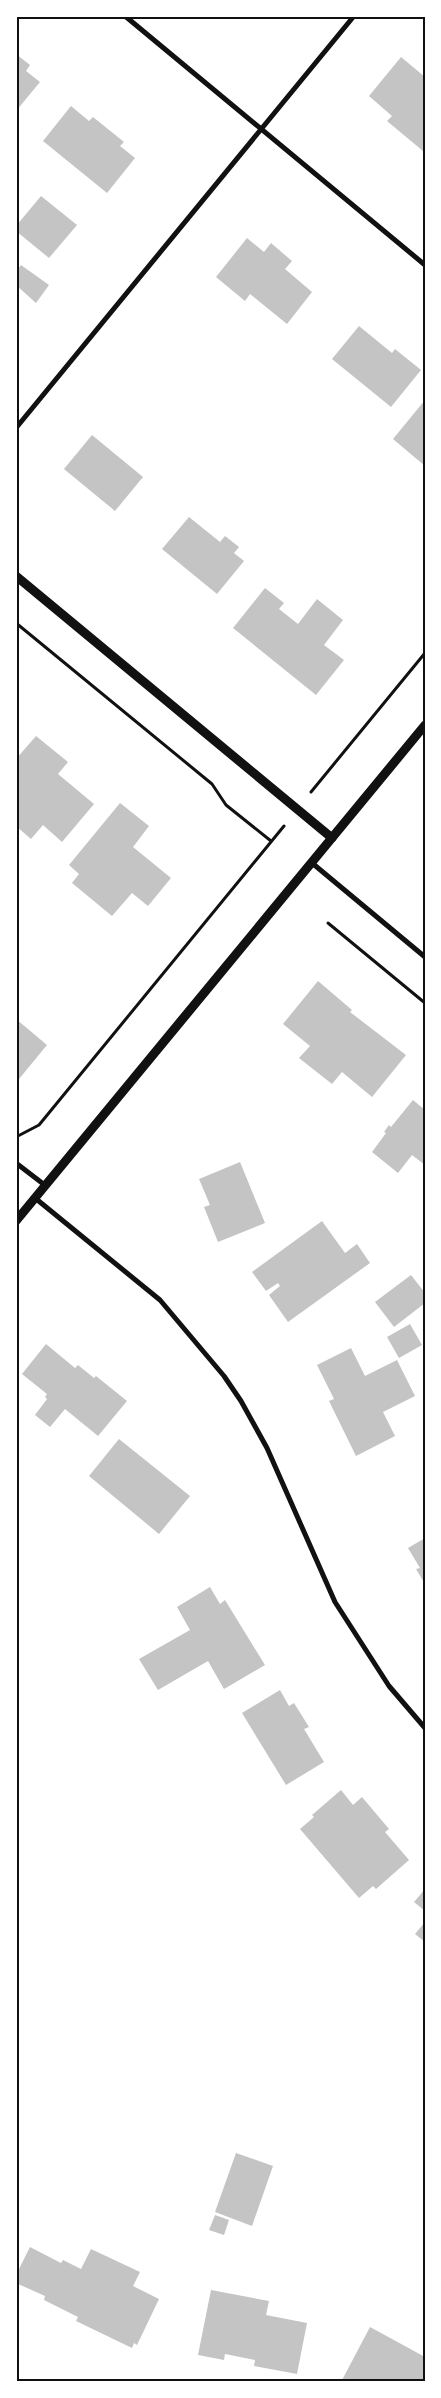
<svg xmlns="http://www.w3.org/2000/svg" width="441" height="2398" font-family="'Golos Text',sans-serif">
<style>
.building{fill:#c4c4c4}
.lines{fill:none;stroke-linecap:round;stroke-linejoin:round}
.path{stroke:#111;stroke-width:3}
.minor{stroke:#111;stroke-width:5}
.tertiary{stroke:#111;stroke-width:9}
.neatline{fill:none;stroke:#111;stroke-width:2}
</style>
<rect width="100%" height="100%" fill="#fff"/>
<!-- building -->
<g class="building">
<path d="M16 54 30 65 26 71 40 82 16 111Z"/>
<path d="M401 57 425 77 423 151 387 121 392 116 369 96Z"/>
<path d="M71 106 89 121 93 117 124 142 120 146 135 158 107 193 43 141Z"/>
<path d="M41 196 77 225 49 258 16 231V226Z"/>
<path d="M247 238 264 252 271 243 292 261 285 269 312 292 287 324 250 294 245 301 216 277Z"/>
<path d="M21 265 49 285 36 303 16 285 19 281 16 279V272Z"/>
<path d="M359 326 392 353 395 349 421 370 391 407 332 359Z"/>
<path d="M425 400V466L393 439Z"/>
<path d="M92 435 143 477 115 511 64 469Z"/>
<path d="M189 517 220 542 225 536 239 547 234 553 244 561 217 594 162 549Z"/>
<path d="M265 588 284 603 279 609 298 624 317 599 343 620 324 645 344 660 316 695 233 628Z"/>
<path d="M36 736 68 762 58 774 94 804 62 842 43 825 31 839 16 826V759Z"/>
<path d="M120 803 149 826 133 847 171 878 148 906 132 893 112 916 72 883 79 874 69 865Z"/>
<path d="M318 981 352 1010 350 1012 406 1055 372 1097 342 1072 332 1084 299 1058 310 1046 283 1024Z"/>
<path d="M16 1019 47 1045 19 1079 16 1077Z"/>
<path d="M413 1100 425 1110V1165L412 1155 398 1173 372 1152 386 1133 384 1132 389 1125 391 1127Z"/>
<path d="M240 1162 265 1223 218 1242 204 1207 210 1205 199 1179Z"/>
<path d="M322 1221 345 1253 357 1244 370 1263 288 1322 269 1295 280 1286 278 1283 266 1291 252 1272Z"/>
<path d="M411 1275 425 1293V1303L394 1327 375 1302Z"/>
<path d="M410 1324 422 1345 399 1358 387 1337Z"/>
<path d="M46 1344 75 1368 78 1365 94 1378 96 1376 127 1401 98 1436 65 1409 50 1427 35 1415 47 1399 45 1397 47 1394 22 1374Z"/>
<path d="M351 1348 365 1376 397 1360 415 1396 383 1412 395 1436 356 1456 329 1401 334 1399 317 1365Z"/>
<path d="M119 1439 190 1496 159 1534 89 1476Z"/>
<path d="M425 1538V1584L416 1569 420 1568 408 1548Z"/>
<path d="M210 1587 220 1604 225 1600 265 1665 224 1689 208 1661 158 1690 139 1659 190 1630 177 1607Z"/>
<path d="M280 1690 289 1706 294 1703 309 1727 304 1729 324 1762 286 1785 242 1713Z"/>
<path d="M341 1790 353 1805 362 1797 389 1829 385 1832 409 1860 376 1889 373 1886 359 1898 300 1829 314 1817 312 1815Z"/>
<path d="M425 1889V1911L414 1902Z"/>
<path d="M425 1922V1942L415 1934Z"/>
<path d="M236 2153 273 2166 252 2226 215 2212Z"/>
<path d="M215 2215 229 2220 224 2235 209 2230Z"/>
<path d="M30 2247 61 2263 63 2260 81 2269 91 2249 140 2272 133 2286 159 2299 137 2345 134 2343 132 2348 76 2321 78 2317 44 2300 45 2296 16 2283V2275Z"/>
<path d="M211 2290 269 2301 266 2315 307 2323 297 2374 254 2366 255 2360 225 2354 224 2360 198 2355Z"/>
<path d="M370 2327 425 2357V2382H341Z"/>
</g>
<g class="lines">
<!-- path -->
<g class="path">
<path d="M16 623 212 784 226 805 271 841"/>
<path d="M311 792 425 653"/>
<path d="M328 923 425 1003"/>
<path d="M16 1137 39 1125 284 826"/>
</g>
<!-- minor -->
<g class="minor">
<path d="M125 16 425 265"/>
<path d="M16 428 354 16"/>
<path d="M312 863 425 957"/>
<path d="M16 1163 46 1186"/>
<path d="M35 1198 160 1300 224 1376 241 1401 267 1448 335 1602 389 1686 425 1728"/>
</g>
<!-- tertiary -->
<g class="tertiary">
<path d="M16 576 332 838"/>
<path d="M16 1221 425 725"/>
</g>
</g>
<!-- border -->
<rect width="441" height="2398" fill="none" stroke="#ffffff" stroke-width="35"/>
<rect x="18" y="18" width="406" height="2362" class="neatline"/>
</svg>
